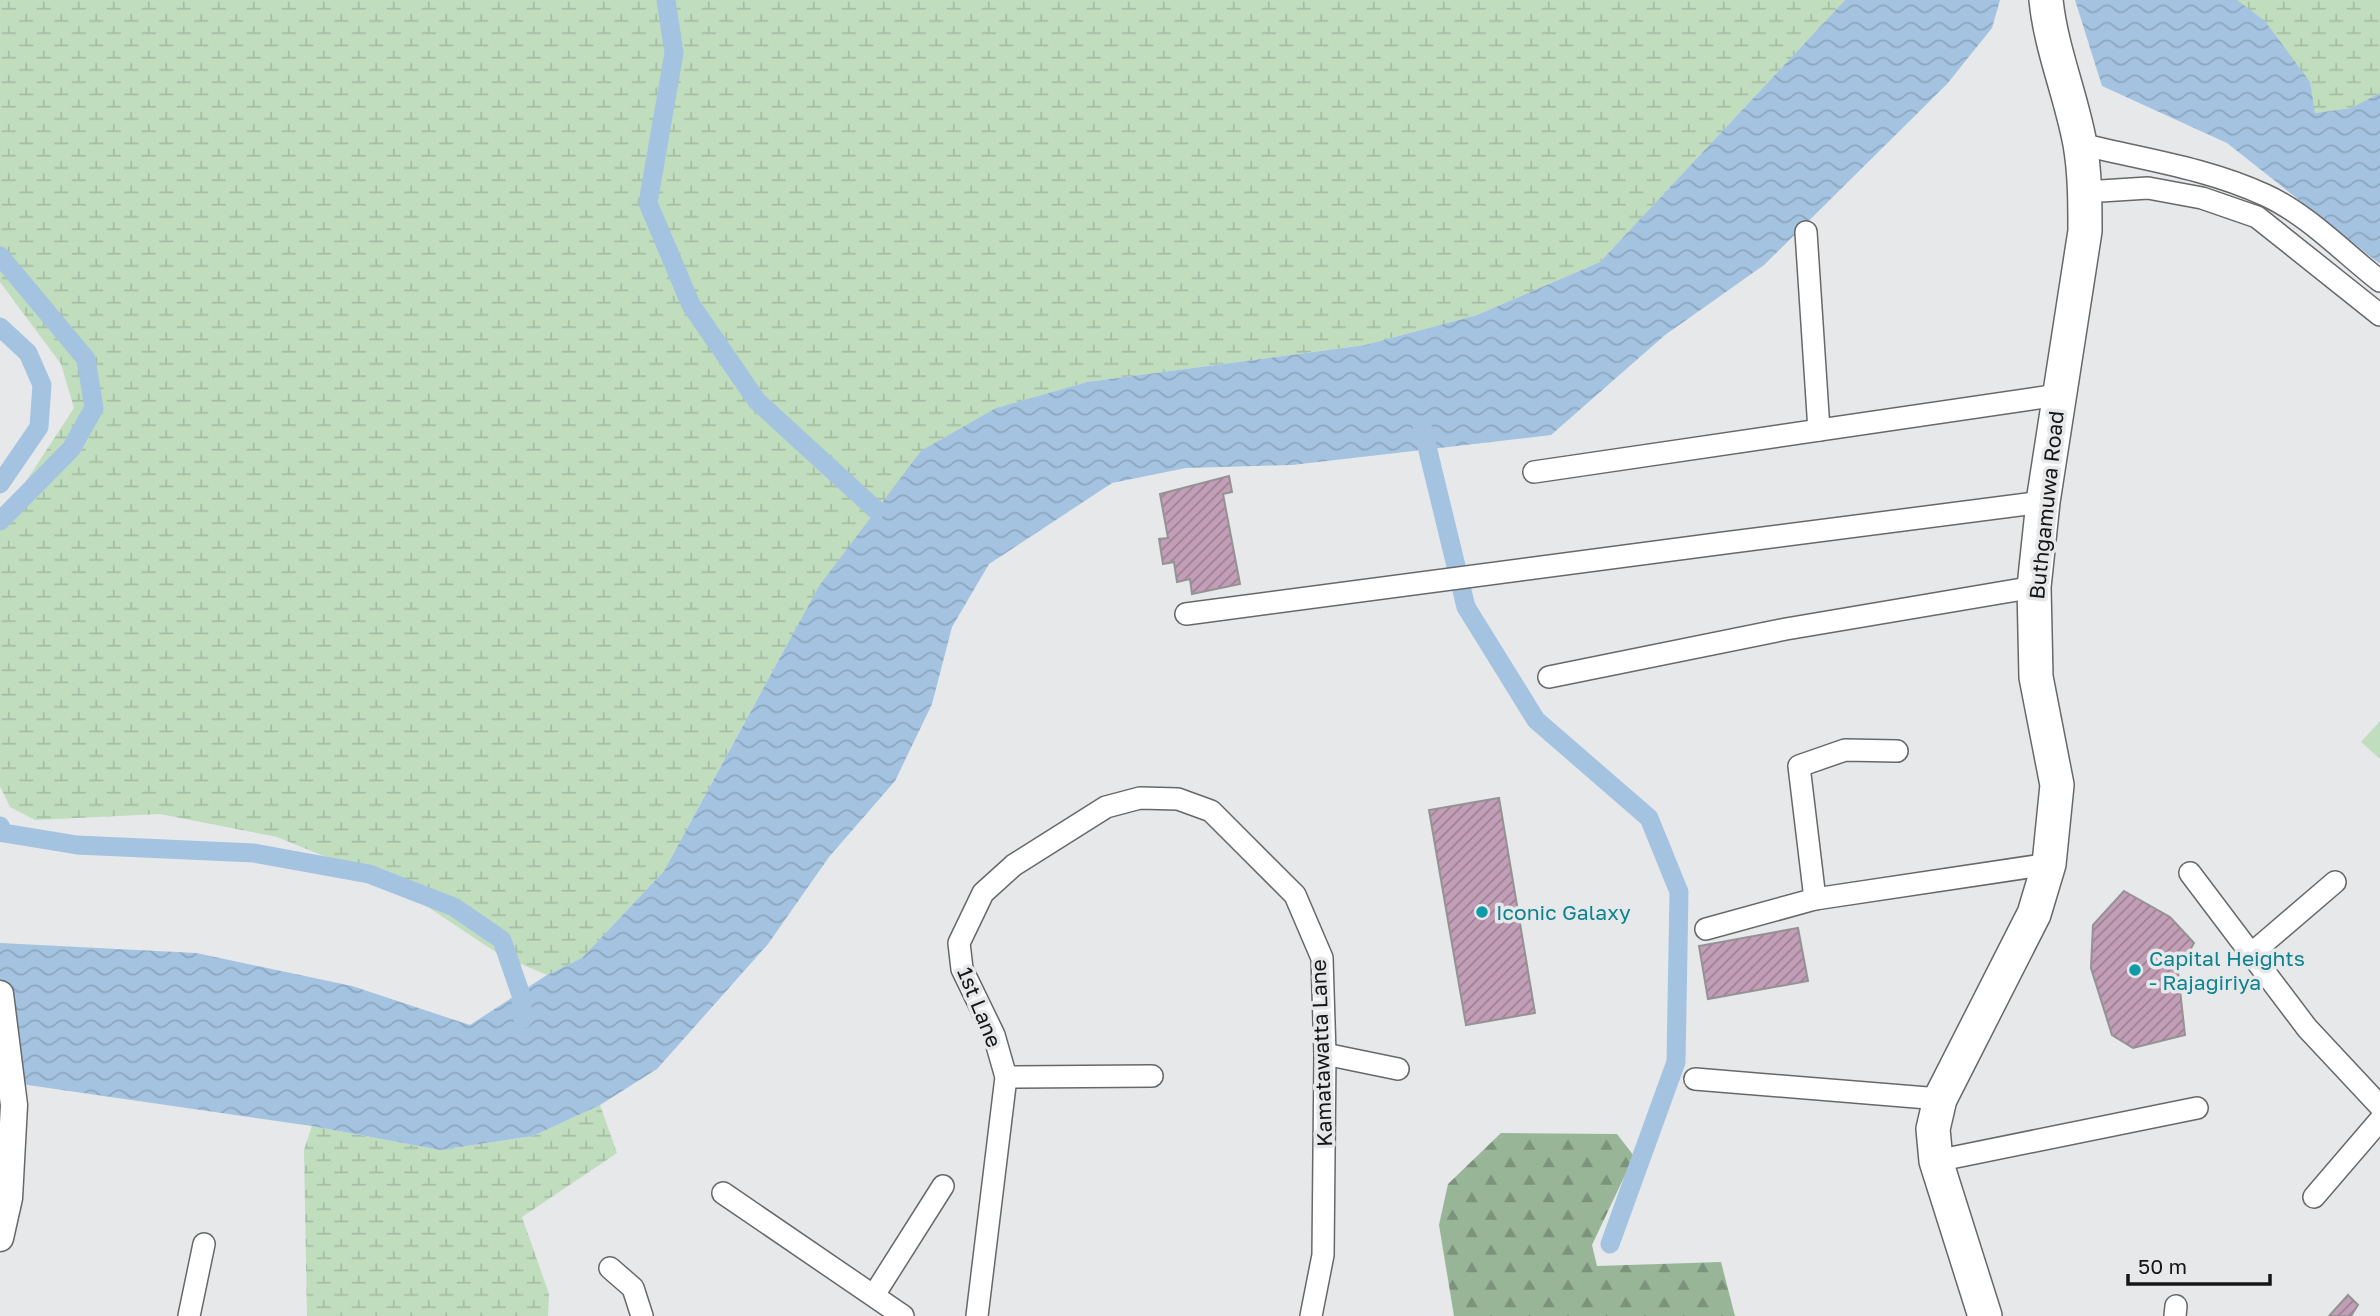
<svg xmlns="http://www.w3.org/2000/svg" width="2380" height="1316" font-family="'Golos Text',sans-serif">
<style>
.forest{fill:url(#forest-firs)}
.wetland{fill:url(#wetland-marsh)}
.pitch{fill:#c0ddbe}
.water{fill:url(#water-waves)}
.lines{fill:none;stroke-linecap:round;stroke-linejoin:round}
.canal{stroke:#a3c3e1;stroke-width:19}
.building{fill:url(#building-hatch);stroke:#959294;stroke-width:2}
.minor-casing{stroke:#66686a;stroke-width:24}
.tertiary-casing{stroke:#66686a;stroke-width:29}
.primary-casing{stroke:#66686a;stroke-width:36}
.minor{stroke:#fff;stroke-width:21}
.tertiary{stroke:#fff;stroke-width:26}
.primary{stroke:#fff;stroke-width:33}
.culture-dot{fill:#0f9aa8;stroke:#e6e8ea;stroke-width:2.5}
.labels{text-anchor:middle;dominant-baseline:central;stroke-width:7;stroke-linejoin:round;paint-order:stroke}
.street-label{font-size:21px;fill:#161617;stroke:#e6e8ea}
.culture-label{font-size:21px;fill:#0d838f;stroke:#e6e8ea;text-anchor:start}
</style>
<defs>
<pattern id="forest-firs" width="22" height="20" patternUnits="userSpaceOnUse" patternTransform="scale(1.75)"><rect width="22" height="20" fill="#98b697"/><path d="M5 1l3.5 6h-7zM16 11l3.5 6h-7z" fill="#7b937a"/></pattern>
<pattern id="wetland-marsh" width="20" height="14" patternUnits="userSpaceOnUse" patternTransform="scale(1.75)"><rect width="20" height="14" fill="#c0ddbe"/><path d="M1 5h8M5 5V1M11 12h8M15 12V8" fill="none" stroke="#a4bda3"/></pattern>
<pattern id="water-waves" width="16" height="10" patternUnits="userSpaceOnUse" patternTransform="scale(1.75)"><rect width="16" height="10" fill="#a3c3e1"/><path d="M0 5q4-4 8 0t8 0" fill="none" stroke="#8ca7c0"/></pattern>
<pattern id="building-hatch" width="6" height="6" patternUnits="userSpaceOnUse" patternTransform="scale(1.75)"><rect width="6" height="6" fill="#c29eb7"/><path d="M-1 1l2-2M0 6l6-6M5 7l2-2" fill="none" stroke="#9d8094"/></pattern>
</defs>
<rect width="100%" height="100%" fill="#e6e8ea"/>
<!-- forest -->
<path class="forest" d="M1501 1133 1617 1134 1634 1156 1592 1245 1597 1266 1721 1262 1735 1316H1454L1439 1225 1448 1184Z"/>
<!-- wetland -->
<g class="wetland">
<path d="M0 0H1845L1600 262 1477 315 1365 345 1087 382 996 408 819 586 664 871 582 958 547 975 500 955 395 885 277 837 160 814 35 820 10 807 0 786V521L74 408 61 364 0 282Z"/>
<path d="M2237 0H2380V93L2351 108 2315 113Z"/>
<path d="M600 1105 617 1153 522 1217 549 1294 548 1316H307L304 1150 312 1126 440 1150 533 1136Z"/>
</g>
<!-- pitch -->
<path class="pitch" d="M2380 721V759L2361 742Z"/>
<!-- water -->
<g class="water">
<path d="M1845 0H2000L1992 28 1947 84 1764 265 1665 335 1551 435 1292 465 1186 468 1112 483 989 564 952 627 932 704 895 781 829 857 768 944 657 1069 600 1105 533 1136 440 1150 312 1126 0 1081V943L196 953 352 986 470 1025 547 975 582 958 664 871 819 586 921 451 996 408 1087 382 1365 345 1477 315 1600 262Z"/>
<path d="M2075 0H2237L2265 21 2310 82 2315 113 2351 108 2380 93V264L2227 143 2102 86Z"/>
</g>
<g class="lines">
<!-- canal -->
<g class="canal">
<path d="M666 0 674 53 648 203 691 305 757 401 876 510"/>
<path d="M0 256 86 359 94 408 71 449 0 521"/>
<path d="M0 327 28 353 42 385 39 427 0 484"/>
<path d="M1422 426 1466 607 1536 720 1649 818 1679 892 1676 1062 1610 1244"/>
<path d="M0 826 4 833 77 845 254 853 369 874 454 907 502 940 521 995 523 1019"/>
</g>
</g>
<!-- building -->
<g class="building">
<path d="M1229 476 1232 492 1223 494 1240 584 1192 594 1190 579 1177 582 1174 562 1163 564 1159 539 1168 538 1160 494Z"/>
<path d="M1499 798 1535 1013 1466 1025 1429 810Z"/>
<path d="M2124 891 2170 917 2194 943 2178 972 2185 1035 2133 1048 2112 1035 2091 968 2093 925Z"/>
<path d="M1798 928 1808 981 1708 999 1699 946Z"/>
<path d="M2348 1295 2358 1305 2351 1316H2329Z"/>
</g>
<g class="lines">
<!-- minor casing -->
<g class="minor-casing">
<g id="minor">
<path d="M2080 144C2142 159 2207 168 2265 195 2307 214 2344 253 2380 281"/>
<path d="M2085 192 2148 188 2202 198 2257 217 2380 315"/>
<path d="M1806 232 1819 430"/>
<path d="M1534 472 2058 395"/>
<path d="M1186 614C1472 578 1757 537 2043 502"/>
<path d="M1549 677 1786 629 2034 587"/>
<path d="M2190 873 2307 1028 2380 1106"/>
<path d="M1815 899 1799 766 1845 750 1897 751"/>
<path d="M1706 929 1815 899 2049 864"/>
<path d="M2251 954 2335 882"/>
<path d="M1325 1054 1398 1069"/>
<path d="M1006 1077 1152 1076"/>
<path d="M1695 1079 1940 1099"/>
<path d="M1936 1161 2197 1108"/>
<path d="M723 1193 903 1316"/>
<path d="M2314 1197 2380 1120"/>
<path d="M610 1268 633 1288 642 1316"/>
<path d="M874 1295 943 1186"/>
<path d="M189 1316 204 1244"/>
<path d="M977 1316 1006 1077 994 1035 962 969 959 943 983 893 1014 865 1106 807 1140 798 1178 799 1211 811 1295 895 1322 958 1325 1054 1323 1255 1311 1316"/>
<path d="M2175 1316 2176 1306"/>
</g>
</g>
<!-- tertiary casing -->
<g class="tertiary-casing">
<path id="tertiary" d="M0 994 14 1105 9 1198 0 1238"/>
</g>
<!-- primary casing -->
<g class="primary-casing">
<path id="primary" d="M1985 1316 1936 1161 1933 1129 1940 1099 2034 914 2049 864 2057 785 2036 677 2034 587 2043 502 2085 231C2085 202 2085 173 2080 144 2071 95 2051 49 2046 0"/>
</g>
<!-- minor -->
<use href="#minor" class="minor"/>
<!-- tertiary -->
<use href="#tertiary" class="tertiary"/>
<!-- primary -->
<use href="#primary" class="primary"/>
</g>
<!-- markers -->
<g class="culture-dot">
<circle cx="1482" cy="912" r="7"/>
<circle cx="2135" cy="970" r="7"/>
</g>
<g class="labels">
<!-- street labels -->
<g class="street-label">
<text transform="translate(2046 505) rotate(-84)">Buthgamuwa Road</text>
<text transform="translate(980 1007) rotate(68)">1st Lane</text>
<text transform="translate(1321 1053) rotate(-92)">Kamatawatta Lane</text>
</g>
<!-- culture labels -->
<g class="culture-label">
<text x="1496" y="912">Iconic Galaxy</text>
<text x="2149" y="958">Capital Heights<tspan x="2149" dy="24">- Rajagiriya</tspan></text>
</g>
</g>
<!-- scale -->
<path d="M2128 1274v10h142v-10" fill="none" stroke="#161617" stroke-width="3.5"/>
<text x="2138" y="1274" font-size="21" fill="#161617" stroke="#e6e8ea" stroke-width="5" paint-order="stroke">50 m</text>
</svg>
